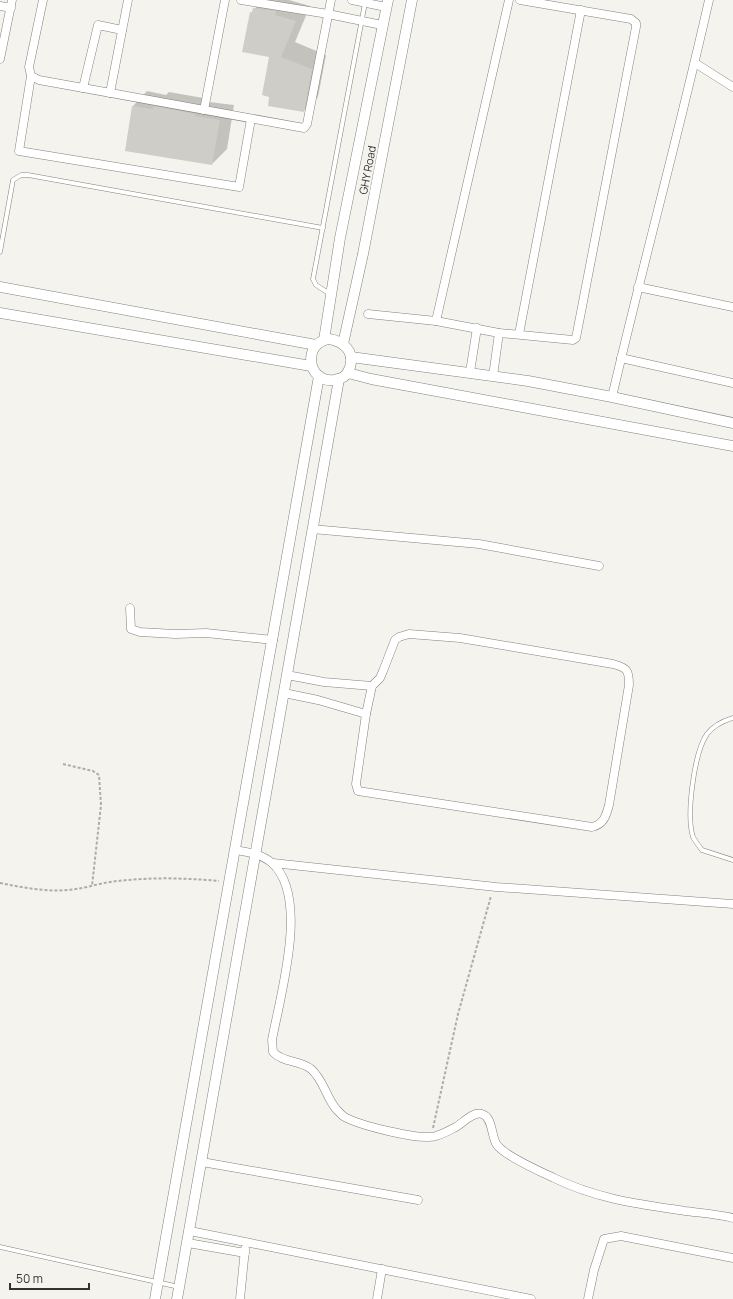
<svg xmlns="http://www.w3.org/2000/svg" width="733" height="1299" font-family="Manrope,sans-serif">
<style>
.shadow{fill:#0003}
.building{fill:#cfcdc7}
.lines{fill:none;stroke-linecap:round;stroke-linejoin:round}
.service-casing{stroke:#82817b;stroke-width:5}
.minor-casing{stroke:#82817b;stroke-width:9}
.tertiary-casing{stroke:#82817b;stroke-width:11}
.path{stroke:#adaca7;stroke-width:2;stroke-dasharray:3 2;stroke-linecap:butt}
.service{stroke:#fff;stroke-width:4}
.minor{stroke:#fff;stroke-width:8}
.tertiary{stroke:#fff;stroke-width:10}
.labels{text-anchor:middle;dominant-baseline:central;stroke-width:4;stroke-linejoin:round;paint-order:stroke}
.street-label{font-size:11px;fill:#333230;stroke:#f5f3ed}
</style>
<rect width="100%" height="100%" fill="#f5f3ed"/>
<!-- shadow -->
<g class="shadow">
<path d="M262 0H289L310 6 295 42 326 55 318 97 303 111 270 56 251 13Z"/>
<path d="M147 91 166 95 169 92 209 99V102L234 105 227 149 212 164 133 106Z"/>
</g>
<!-- building -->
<g class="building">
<path d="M253 8 276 11 275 15 296 21 281 57 312 69 304 112 268 106 269 97 262 95 269 57 242 52 250 12 252 13Z"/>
<path d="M132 106 153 109V106L195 114V116L220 120 212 165 125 151Z"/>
</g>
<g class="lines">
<!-- service casing -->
<g class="service-casing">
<g id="service">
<path d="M0 252 13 180 21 175H28L323 228"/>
<path d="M330 294 316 285 313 279 365 3"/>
<path d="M733 718C723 721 714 725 707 734 694 753 686 815 693 837 695 841 699 846 702 850L733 860"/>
<path d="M0 1247 179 1287"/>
</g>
</g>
<!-- minor casing -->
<g class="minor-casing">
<g id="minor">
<path d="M43 0 29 67 31 76 19 151 239 187 251 119"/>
<path d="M241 0 328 14 382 25"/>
<path d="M352 0 386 7"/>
<path d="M509 0 436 321 499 333 573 340 576 338 636 27V23L631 19 520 0"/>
<path d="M0 6 11 8"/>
<path d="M0 59 12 0"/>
<path d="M695 63 733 87"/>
<path d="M31 76 39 80 304 128 307 124 331 0"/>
<path d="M83 88 98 25 122 30"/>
<path d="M110 93 128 0"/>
<path d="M204 110 225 0"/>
<path d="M638 287 733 307"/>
<path d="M368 314 436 321"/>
<path d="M519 334 581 10"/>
<path d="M621 358 733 383"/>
<path d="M470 372 477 328"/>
<path d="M493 376 499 333"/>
<path d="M612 397C643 264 679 133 709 0"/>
<path d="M312 529 479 544 599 566"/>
<path d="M130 608 131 629 140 632 175 634 206 633 273 640"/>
<path d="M409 634 460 638 613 664C628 668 629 671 629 685L609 805C606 816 604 824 592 827L358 791 356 784 366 714 372 686 380 678 383 671 395 640 399 637Z"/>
<path d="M287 675 324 682 372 686"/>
<path d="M284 693 318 700 366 714"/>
<path d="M235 850C248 852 262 854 272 863 310 897 280 996 272 1040L273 1052C283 1063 300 1060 311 1069 324 1080 326 1098 337 1110 339 1112 341 1114 343 1116 357 1125 421 1141 436 1136 443 1134 450 1130 456 1127 463 1123 473 1111 482 1114 493 1117 491 1137 497 1145 505 1156 541 1172 554 1178 597 1199 639 1204 685 1211 701 1213 717 1214 733 1218"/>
<path d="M273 863 496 887 733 904"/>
<path d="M202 1162 418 1200"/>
<path d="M190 1231 531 1299"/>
<path d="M188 1243 245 1253"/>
<path d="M240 1299 245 1249"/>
<path d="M377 1299 382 1269"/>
<path d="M588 1299 594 1270 604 1239 621 1236 733 1258"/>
</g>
</g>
<!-- tertiary casing -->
<g class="tertiary-casing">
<g id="tertiary">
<path d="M0 287 316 345"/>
<path d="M0 313 311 366"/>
<path d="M329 339C343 341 355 351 350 367 349 370 348 372 346 375 343 378 339 379 334 380 307 383 302 343 329 339Z"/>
<path d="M324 340 340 238 388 0"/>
<path d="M343 344 363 254 412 0"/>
<path d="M351 357 528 381 612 397 733 423"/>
<path d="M348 373 371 379 733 446"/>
<path d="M155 1299 319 376"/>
<path d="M177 1299 339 379"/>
</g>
</g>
<!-- path -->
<g class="path">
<path d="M63 764 93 771 99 775 101 805 92 886"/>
<path d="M0 883C25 888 51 893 76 889 90 887 104 882 118 881 152 877 186 878 219 881"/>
<path d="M433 1128 458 1014 491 896"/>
</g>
<!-- service -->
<use href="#service" class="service"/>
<!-- minor -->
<use href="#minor" class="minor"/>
<!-- tertiary -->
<use href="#tertiary" class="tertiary"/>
</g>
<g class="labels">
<!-- street labels -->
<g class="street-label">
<text transform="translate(367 170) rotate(-79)">GHY Road</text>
</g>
</g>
<!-- scale -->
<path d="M10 1283v6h79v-6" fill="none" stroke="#333230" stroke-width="2"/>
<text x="16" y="1283" font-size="12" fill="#333230" stroke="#f5f3ed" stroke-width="3" paint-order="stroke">50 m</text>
</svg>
